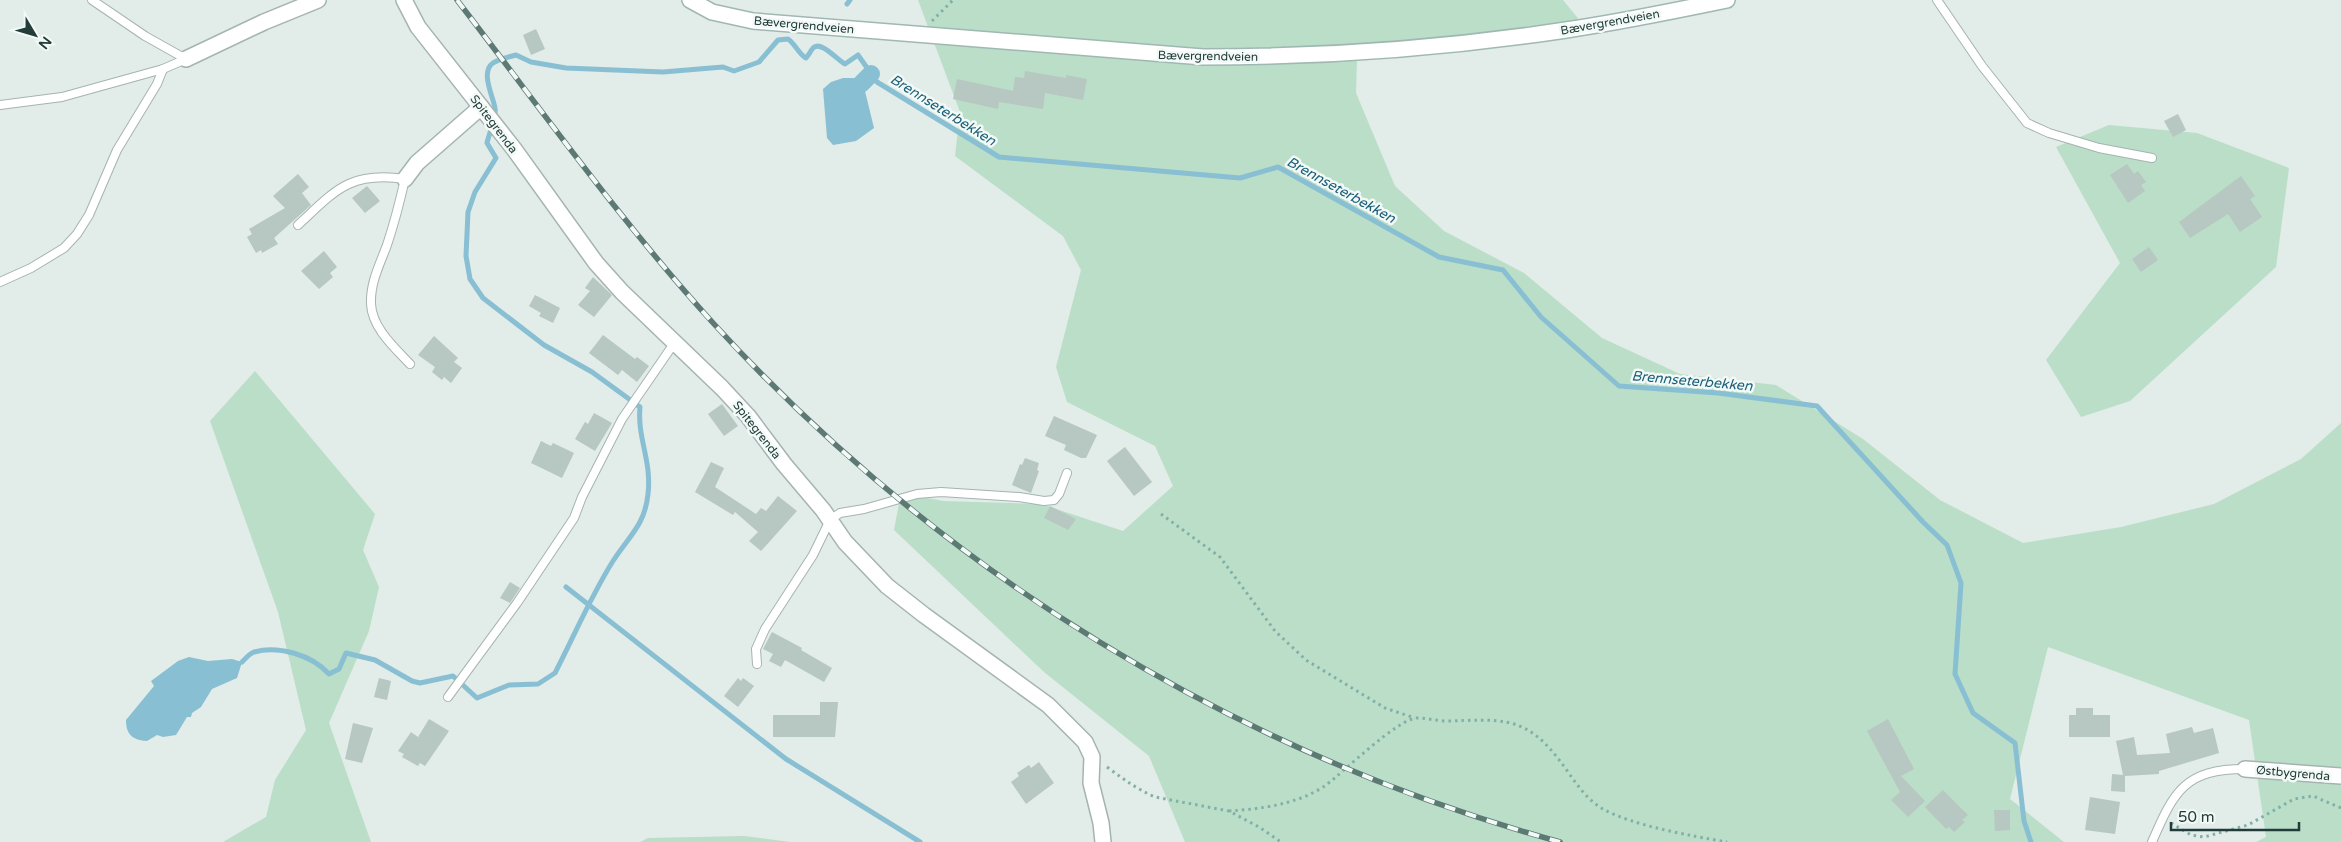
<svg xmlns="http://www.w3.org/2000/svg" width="2341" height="842" font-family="'Varela Round',sans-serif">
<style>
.green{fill:#badec8}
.water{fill:#89bfd2}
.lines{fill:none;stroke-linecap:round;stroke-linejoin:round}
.stream{stroke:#89bfd2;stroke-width:5}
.canal{stroke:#89bfd2;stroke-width:18}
.building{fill:#b7c7c2}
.service-casing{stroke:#a5b4b1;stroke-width:10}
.minor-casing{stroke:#a5b4b1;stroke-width:18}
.secondary-casing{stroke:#a0b8b2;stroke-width:18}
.path{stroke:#82b0a7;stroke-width:3;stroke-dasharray:2.5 4;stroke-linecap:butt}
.service{stroke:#fff;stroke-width:8}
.minor{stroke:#fff;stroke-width:15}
.secondary{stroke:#fff;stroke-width:15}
.rail-casing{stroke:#5c7974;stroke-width:5.5}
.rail{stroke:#f2f9f6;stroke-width:4;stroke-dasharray:11;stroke-linecap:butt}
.labels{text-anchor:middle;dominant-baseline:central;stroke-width:5;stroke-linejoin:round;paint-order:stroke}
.street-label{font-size:12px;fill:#223d39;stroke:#f2f9f6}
.water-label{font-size:14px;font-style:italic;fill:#1b607a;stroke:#f2f9f6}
</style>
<rect width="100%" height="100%" fill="#e2ece9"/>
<!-- green -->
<g class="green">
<path d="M918 0H1563L1581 22 1357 58 1356 93 1395 186 1444 231 1524 273 1602 338 1680 374 1776 385 1863 439 1940 500 2023 543 2121 527 2214 504 2301 459 2341 423V842H2256L2266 837 2249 720 2048 647 2010 799 2064 842H1185L1149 756 1044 672 894 530 901 493 943 501 1041 504 1123 531 1173 486 1155 446 1067 402 1056 367 1081 270 1063 236 955 156 960 112Z"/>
<path d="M2109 125 2197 133 2289 168 2276 267 2130 401 2081 417 2046 360 2120 263 2056 147Z"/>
<path d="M255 371 375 514 363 550 379 587 369 631 329 723 371 842H223L266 817 275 780 306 730 278 612 210 421Z"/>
<path d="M744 836 790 842H640L648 838Z"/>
</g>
<!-- water -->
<g class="water">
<path d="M843 78H855L864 87 874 128 856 141 833 145 827 138 823 89 831 82Z"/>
<path d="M189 657 208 661 232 659 242 662 237 678 212 689 201 707 192 713 191 717H187L176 735 163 737 157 735 147 741C133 740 126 735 126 720L154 686 151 681 178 661Z"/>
</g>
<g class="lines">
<!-- stream -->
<g class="stream">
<path d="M847 4 850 0"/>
<path d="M566 587 786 759 920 842"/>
<path d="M242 662C245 659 249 654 254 652 278 645 312 655 329 674L339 669 346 653 375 660 412 681 420 683 453 676 477 698 509 685 538 684 555 673C574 636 591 596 613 561 629 536 645 525 648 494 652 461 637 438 640 407L592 372 544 345 483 298 470 279 466 256 468 212 475 192 496 158 487 143C489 133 497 117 495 108 493 96 480 72 493 63 499 59 509 57 516 55L531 62 566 68 663 72 723 67 734 71 759 62 778 40 788 39C796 45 799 54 806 58 809 55 811 50 813 48 821 40 837 60 845 64L858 55 877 82 999 157 1240 178 1278 167 1439 257 1503 270 1541 317 1619 386 1718 393 1817 406 1923 522 1947 545 1961 583 1955 674 1973 713 2015 743 2024 821 2031 842"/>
</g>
<!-- canal -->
<path class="canal" d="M861 84 871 74"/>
</g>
<!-- building -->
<g class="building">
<path d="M536 29 545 49 531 55 523 35Z"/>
<path d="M1025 71 1066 78V75L1087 79 1083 100 1045 93 1043 109 999 102 998 109 953 99 957 79 1013 91 1015 77 1024 78Z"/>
<path d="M2178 114 2186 130 2173 137 2164 121Z"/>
<path d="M2127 164 2134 174 2138 171 2146 182 2141 185 2145 191 2128 203 2110 175Z"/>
<path d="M298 174 309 187 302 193 311 205 274 238 278 244 262 253 261 250 256 253 247 237 252 234 249 229 285 208 273 196Z"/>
<path d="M2241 176 2255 196 2250 199 2262 217 2240 232 2228 214 2190 238 2179 222Z"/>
<path d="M367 186 380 201 365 213 352 198Z"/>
<path d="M2149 247 2158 260 2141 272 2132 259Z"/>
<path d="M324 251 337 267 330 273 333 277 319 289 301 271Z"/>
<path d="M593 277 612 295 594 317 578 305 590 291 585 288Z"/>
<path d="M535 295 560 308 553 323 539 316 541 313 529 306Z"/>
<path d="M603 335 635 359 637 357 649 366 637 382 622 370 618 375 589 353Z"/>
<path d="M434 336 458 358 454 362 462 368 451 383 444 377 442 380 432 372 435 367 418 355Z"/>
<path d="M722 404 738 426 724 436 708 414Z"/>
<path d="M594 413 612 423 595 451 575 439 585 422 588 424Z"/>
<path d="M1054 416 1097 435 1086 458H1081L1064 450 1066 445 1045 436Z"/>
<path d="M541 441 551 446 553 443 574 453 562 478 531 463Z"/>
<path d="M1125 447 1152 482 1134 496 1107 461Z"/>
<path d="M1025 458 1039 463 1037 470 1039 471 1031 493 1012 485 1020 464 1022 465Z"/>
<path d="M711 462 724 468 715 487 756 514 761 508 766 511 778 496 797 511 761 551 749 541 758 532 735 512 733 515 695 492Z"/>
<path d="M1050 506 1076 519 1068 530 1044 518Z"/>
<path d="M510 582 520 588 510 603 500 598Z"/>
<path d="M772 632 802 648 801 650 832 668 824 682 785 660 781 667 769 661 773 654 763 649Z"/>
<path d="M379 678 391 681 387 700 374 697Z"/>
<path d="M738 678 741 681 743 678 754 686 738 707 724 696Z"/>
<path d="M820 702H838L835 737H773V715H820Z"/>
<path d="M2076 708H2093V715H2110V737H2069V715H2076Z"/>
<path d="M429 719 449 731 425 766 420 763 418 766 402 757 404 754 398 751 411 732 418 737Z"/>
<path d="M1888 719 1914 769 1901 776 1925 801 1908 817 1891 800 1900 792 1867 731Z"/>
<path d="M353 723 373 728 362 763 345 759Z"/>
<path d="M2192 727 2194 733 2213 728 2219 753 2159 771V774L2125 776V792L2111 791 2112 774 2123 775 2116 741 2134 737 2137 755 2170 753 2166 734Z"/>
<path d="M1039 762 1054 783 1026 804 1011 782 1019 776 1017 773 1029 765 1031 768Z"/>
<path d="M1943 790 1968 815 1962 820 1965 822 1954 832 1949 827 1946 829 1925 807Z"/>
<path d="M2090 797 2120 802 2115 834 2085 830Z"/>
<path d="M1994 810H2010V830L1995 831Z"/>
</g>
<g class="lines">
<!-- service casing -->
<g class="service-casing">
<g id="service">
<path d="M92 0 145 36 186 59"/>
<path d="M1937 0 1982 66 2027 123 2049 133 2099 148 2152 158"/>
<path d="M0 105 62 97 163 69 186 59"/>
<path d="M298 225C335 191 349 171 405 179 400 201 394 224 387 245 380 264 370 283 371 304 372 328 395 348 410 364"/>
<path d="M0 282 31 268 64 248 77 234 89 215 117 150 157 84 163 69"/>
<path d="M757 664 756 649 765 629 813 555 830 520 840 513 864 509 917 494 941 492 1019 497 1044 501 1054 500 1059 494 1067 473"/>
<path d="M448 697 517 603 574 518 582 497 622 419 675 342"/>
<path d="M2152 842C2174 791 2185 769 2245 769"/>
</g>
</g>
<!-- minor casing -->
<g class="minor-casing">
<g id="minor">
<path d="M404 0 418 27 514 149 596 263 622 292 722 388 748 416 784 464 823 510 845 542 887 586 924 615 1048 705 1085 742 1092 757 1091 783 1101 823 1103 842"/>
<path d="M186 59 264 22 318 0"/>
<path d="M405 179 417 163 481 107"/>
<path d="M2245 769 2341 776"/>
</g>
</g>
<!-- secondary casing -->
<g class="secondary-casing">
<path id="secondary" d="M690 0 712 12 753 21 1203 57C1324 57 1447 48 1566 30 1620 22 1674 11 1727 0"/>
</g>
<!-- path -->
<g class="path">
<path d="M932 21 953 0"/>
<path d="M1161 514 1220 557 1275 631 1306 660 1385 708 1415 718"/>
<path d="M1107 767C1123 779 1137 789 1155 797L1229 811 1259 827 1281 842"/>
<path d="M1229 811C1261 809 1299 804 1326 785 1345 771 1397 719 1417 718 1427 718 1437 721 1447 721 1496 720 1523 714 1556 756 1571 774 1582 797 1603 809 1634 826 1692 836 1727 842"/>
<path d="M2171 823 2191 835 2204 837 2248 825 2294 799 2313 796 2341 808"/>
</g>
<!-- service -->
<use href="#service" class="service"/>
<!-- minor -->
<use href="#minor" class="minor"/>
<!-- secondary -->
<use href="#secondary" class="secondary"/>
<!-- rail casing -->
<g class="rail-casing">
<path id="rail" d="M457 0C541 109 621 222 714 324 941 572 1236 753 1560 842"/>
</g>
<!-- rail -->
<use href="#rail" class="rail"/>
</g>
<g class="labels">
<!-- street labels -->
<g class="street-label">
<text transform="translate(1610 22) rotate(-10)">Bævergrendveien</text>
<text transform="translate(804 25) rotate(5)">Bævergrendveien</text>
<text transform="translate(1208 56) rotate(1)">Bævergrendveien</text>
<text transform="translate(494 124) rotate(53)">Spitegrenda</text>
<text transform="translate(757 430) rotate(52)">Spitegrenda</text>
<text transform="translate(2293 773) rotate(5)">Østbygrenda</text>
</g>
<!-- water labels -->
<g class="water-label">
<text transform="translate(943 110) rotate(32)">Brennseterbekken</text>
<text transform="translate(1341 190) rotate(29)">Brennseterbekken</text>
<text transform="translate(1692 381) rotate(5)">Brennseterbekken</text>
</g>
</g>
<!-- north arrow -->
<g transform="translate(35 35) rotate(128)" stroke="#f2f9f6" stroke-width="4" paint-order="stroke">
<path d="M0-4L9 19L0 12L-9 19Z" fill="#223d39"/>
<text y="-8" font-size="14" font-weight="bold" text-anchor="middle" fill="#223d39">N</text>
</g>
<!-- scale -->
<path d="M2171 822v8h128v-8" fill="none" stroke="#223d39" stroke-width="2.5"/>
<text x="2178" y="822" font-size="15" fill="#223d39" stroke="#f2f9f6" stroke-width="4" paint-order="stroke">50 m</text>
</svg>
